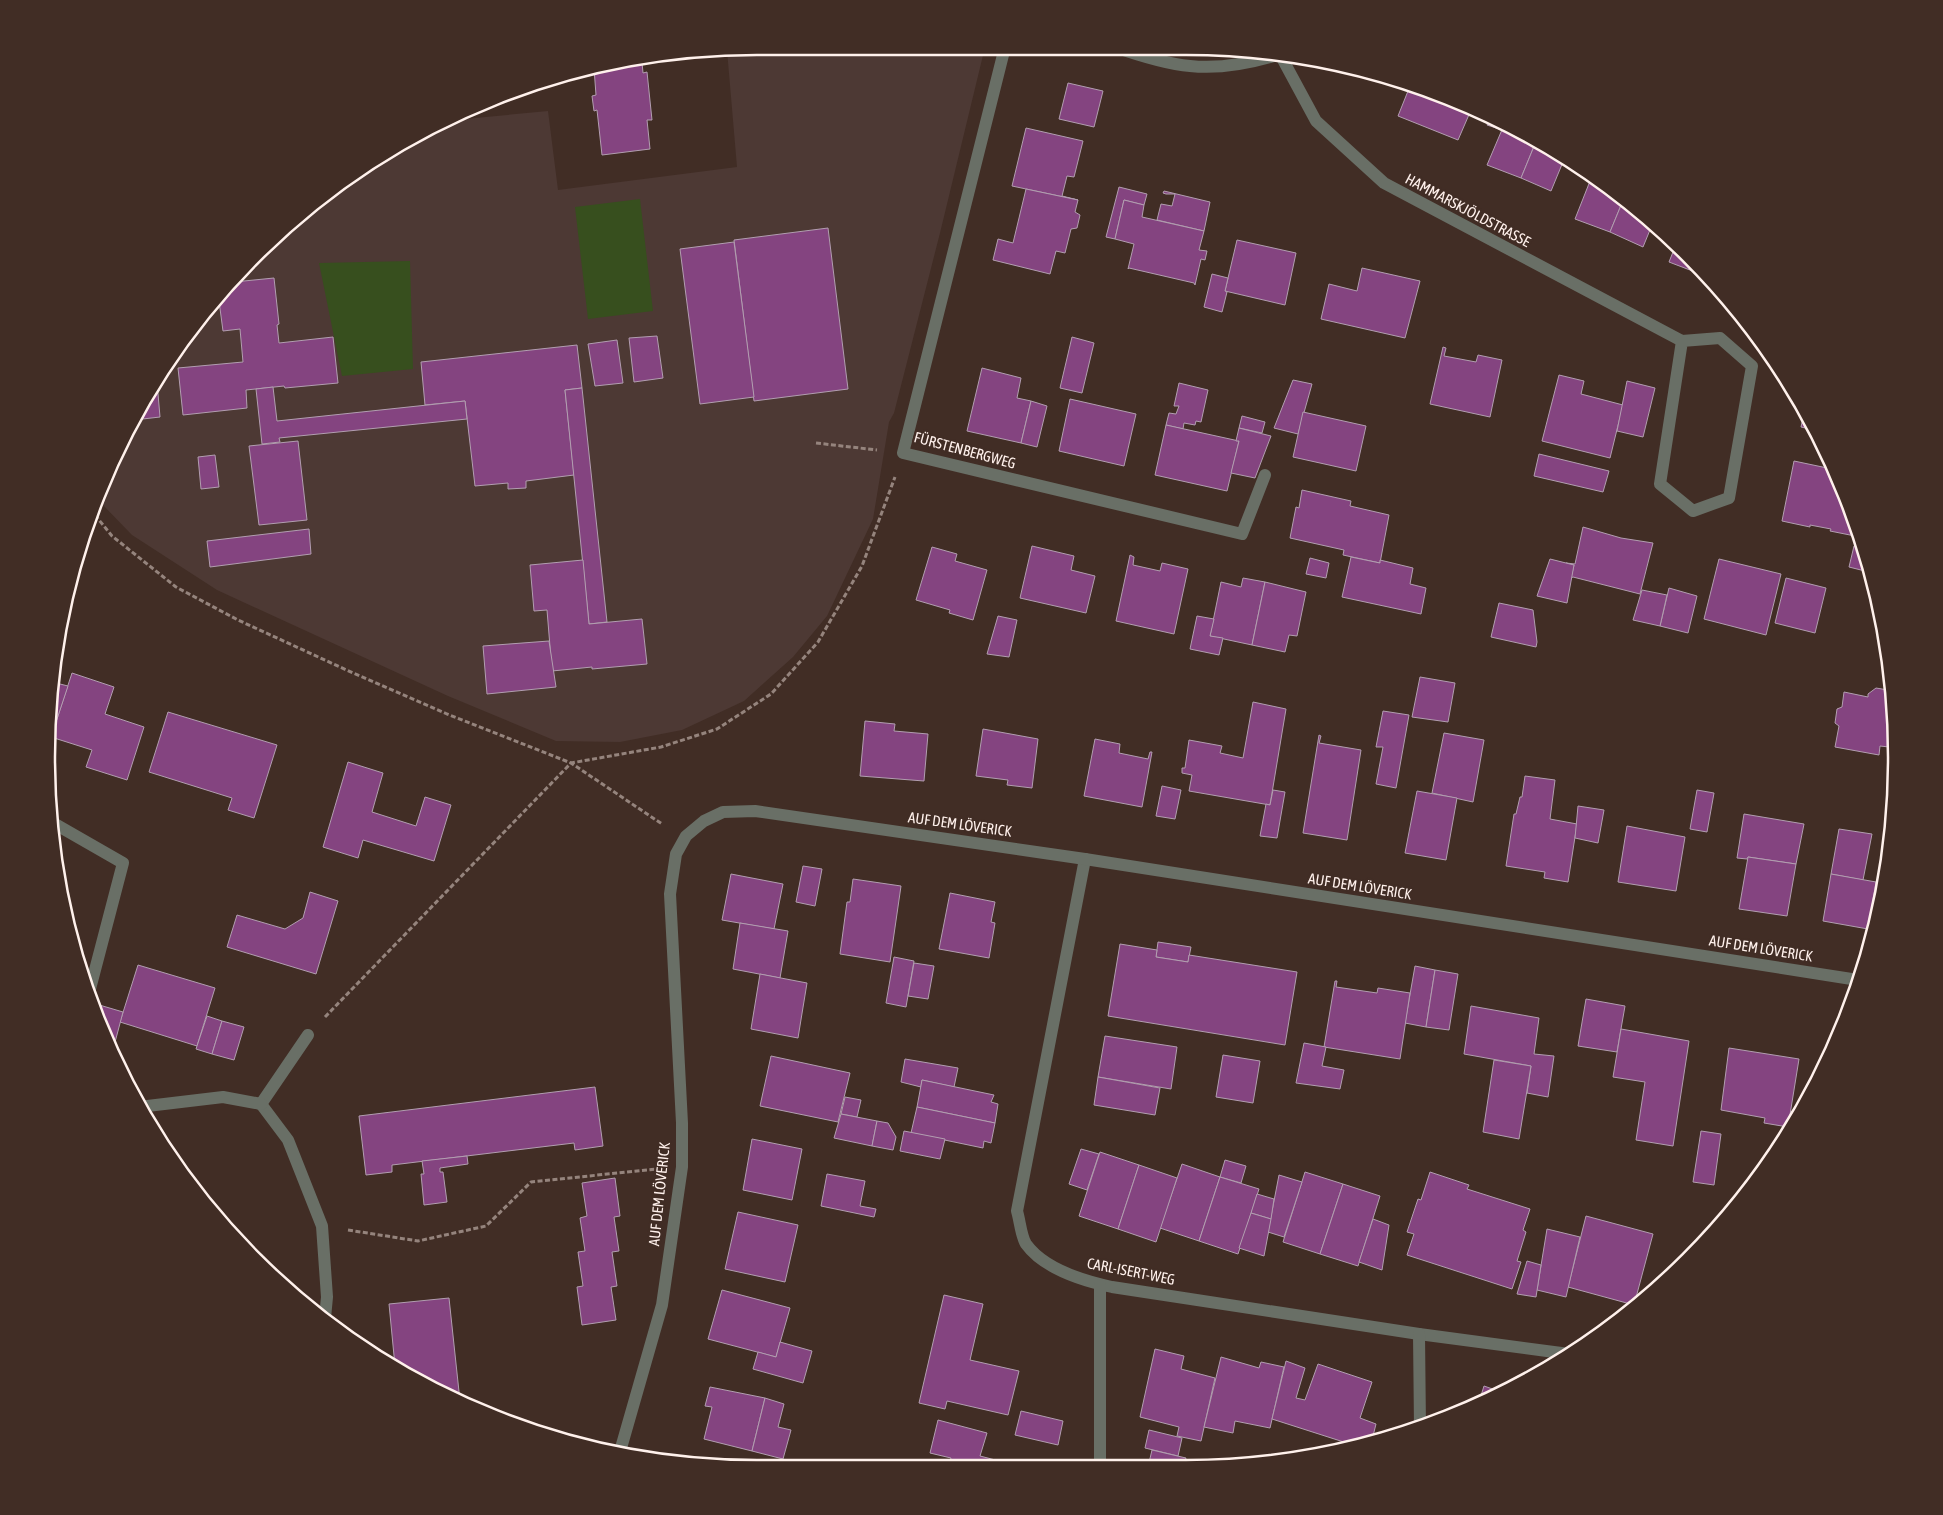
<svg xmlns="http://www.w3.org/2000/svg" width="1943" height="1515" font-family="'Asap Condensed',sans-serif">
<style>
.education{fill:#4d3934}
.park{fill:#374f1e}
.building{fill:#844480;stroke:#b29eb0}
.lines{fill:none;stroke-linecap:round;stroke-linejoin:round}
.path{stroke:#95847d;stroke-width:3;stroke-dasharray:5 2.5;stroke-linecap:butt}
.street{stroke:#696f66;stroke-width:12}
.labels{text-anchor:middle;dominant-baseline:central;stroke-width:4.5;stroke-linejoin:round;paint-order:stroke}
.street-label{font-size:15px;fill:#fff1ec;stroke:#412d25}
.rim{fill:none;stroke:#fff1ec;stroke-width:2.5}
</style>
<rect width="100%" height="100%" fill="#412d25"/>
<!-- education -->
<path class="education" d="M758 46 985 47 940 233 894 413 889 422 873 519 827 616 793 657 744 701 682 730 620 742 556 741 448 696 217 590 132 535 100 502 141 402 254 255 402 142 454 120 548 111 558 190 737 167 727 50Z"/>
<!-- park -->
<g class="park">
<path d="M640 199 653 311 588 319 575 207Z"/>
<path d="M410 261 413 369 342 376 319 263Z"/>
</g>
<!-- building -->
<g class="building">
<path d="M642 62 643 73 647 72 652 120H647L650 149 602 155 597 110 594 111 592 96 596 95 594 68Z"/>
<path d="M1397 81 1414 84 1471 110 1458 140 1398 116 1410 86Z"/>
<path d="M1068 83 1103 91 1094 127 1059 119Z"/>
<path d="M1490 118 1504 125 1502 130 1487 125Z"/>
<path d="M1504 125 1537 139 1521 178 1487 165Z"/>
<path d="M1026 128 1083 141 1074 177 1067 176 1062 196 1078 200 1012 186Z"/>
<path d="M1537 139 1565 157 1551 191 1521 178Z"/>
<path d="M1592 176 1624 198 1610 232 1575 219Z"/>
<path d="M1119 187 1147 194 1144 205 1124 200 1115 239 1106 237Z"/>
<path d="M1026 189 1078 200 1075 212 1080 215 1077 228 1071 229 1065 253 1056 251 1050 274 993 260 998 239 1013 243Z"/>
<path d="M1164 191 1210 202 1204 231 1157 220 1161 204 1172 206 1175 194H1166L1163 193Z"/>
<path d="M1624 198 1652 225 1643 247 1610 232Z"/>
<path d="M1124 200 1144 205 1142 217 1204 231 1199 250 1207 251 1205 260 1201 259 1195 285 1194 283 1129 268 1128 269 1134 244 1115 239Z"/>
<path d="M828 228 848 389 754 401 734 240Z"/>
<path d="M1237 240 1296 253 1285 305 1225 291Z"/>
<path d="M734 242 754 397 700 404 680 249Z"/>
<path d="M1675 247 1704 273 1703 275 1669 262Z"/>
<path d="M1362 268 1420 281 1405 338 1321 319 1329 284 1357 291Z"/>
<path d="M1212 274 1228 278 1225 291 1227 292 1222 312 1204 307Z"/>
<path d="M274 278 279 324 277 325 279 343 333 337 338 383 285 388 284 386 246 390 247 408 183 415 178 368 243 362 240 329 223 331 219 301 234 282Z"/>
<path d="M657 336 663 378 634 382 629 338Z"/>
<path d="M1072 337 1094 343 1082 393 1060 388Z"/>
<path d="M617 340 623 383 595 386 588 344Z"/>
<path d="M577 345 582 388 565 390 574 475 526 481V488L508 489V483L475 486 465 401 425 405 421 362Z"/>
<path d="M1443 347 1446 348 1444 356 1476 362 1478 355 1502 360 1490 417 1430 404Z"/>
<path d="M982 368 1021 378 1017 398 1031 401 1021 443 967 431Z"/>
<path d="M1559 375 1584 381 1581 394 1623 405 1610 458 1542 441Z"/>
<path d="M1293 380 1312 384 1298 434 1274 428Z"/>
<path d="M1627 381 1655 388 1643 437 1617 431Z"/>
<path d="M157 382 160 417 134 420 141 402Z"/>
<path d="M1179 383 1208 390 1201 422 1196 421 1195 425 1184 423 1183 429 1166 425 1169 413 1176 414 1179 406H1174Z"/>
<path d="M273 387 277 421 465 401 467 419 279 438 280 442 262 444 256 389Z"/>
<path d="M582 388 607 622 589 624 565 390Z"/>
<path d="M1070 399 1136 414 1124 466 1059 451Z"/>
<path d="M1031 401 1047 406 1037 447 1021 443Z"/>
<path d="M1805 409 1814 430 1801 427Z"/>
<path d="M1303 412 1366 426 1356 471 1293 457Z"/>
<path d="M1242 416 1265 422 1262 433 1239 428Z"/>
<path d="M1166 425 1239 441 1227 491 1155 475Z"/>
<path d="M1239 428 1271 436 1255 478 1231 473 1239 441H1236Z"/>
<path d="M298 441 307 520 259 525 249 446Z"/>
<path d="M1539 454 1609 471 1603 492 1534 476Z"/>
<path d="M215 455 219 487 201 489 198 457Z"/>
<path d="M1794 461 1832 469 1857 525 1855 536 1830 531 1831 529 1810 525V527L1782 521Z"/>
<path d="M1302 490 1351 501 1350 506 1389 515 1380 563 1343 555 1344 550 1290 538 1296 507 1299 508Z"/>
<path d="M1583 527 1621 538 1653 543 1640 594 1573 577 1571 578 1574 565 1566 563 1575 564Z"/>
<path d="M309 529 311 554 210 567 207 541Z"/>
<path d="M1032 546 1074 556 1071 570 1095 576 1086 613 1020 598Z"/>
<path d="M1854 546 1864 548 1869 572 1849 567Z"/>
<path d="M932 547 957 554 955 561 987 570 973 620 949 613 950 610 916 600Z"/>
<path d="M1130 555 1134 557 1133 565 1160 571 1162 563 1188 569 1174 634 1116 621Z"/>
<path d="M1351 557 1380 563V560L1413 568 1410 584 1426 588 1421 614 1342 597Z"/>
<path d="M1310 558 1329 563 1326 578 1306 574Z"/>
<path d="M1550 559 1574 565 1567 603 1537 596Z"/>
<path d="M1719 559 1781 574 1766 635 1704 619Z"/>
<path d="M583 560 589 624 642 619 647 664 592 669V667L552 671 547 610 534 611 530 565Z"/>
<path d="M1243 578 1265 582 1252 645 1210 636 1221 582 1241 587Z"/>
<path d="M1786 578 1826 588 1815 633 1775 623Z"/>
<path d="M1265 582 1306 592 1297 636 1289 635 1285 652 1252 645Z"/>
<path d="M1669 588 1697 596 1688 633 1660 626Z"/>
<path d="M1642 590 1667 595 1660 626 1633 620Z"/>
<path d="M1499 603 1533 610 1537 642 1536 647 1491 637Z"/>
<path d="M998 616 1017 620 1009 657 987 654Z"/>
<path d="M1197 616 1214 619 1210 636 1223 638 1219 655 1190 649Z"/>
<path d="M549 641 556 687 487 694 483 646Z"/>
<path d="M72 673 114 687 105 714 144 727 127 780 86 767 92 750 51 737Z"/>
<path d="M1420 677 1455 683 1448 722 1412 717Z"/>
<path d="M56 683 68 686 51 737H49Z"/>
<path d="M1876 688 1888 690 1892 696 1893 725 1889 747 1880 746 1879 755 1835 747 1839 726 1835 723 1837 709 1842 707 1844 692 1868 697V694Z"/>
<path d="M1253 702 1286 709 1270 805 1189 791 1192 775 1182 773V768H1185L1189 740 1222 746 1220 753 1243 758Z"/>
<path d="M1383 711 1409 715 1396 788 1376 784 1383 747H1376Z"/>
<path d="M168 712 277 745 254 818 228 810 232 798 149 772Z"/>
<path d="M865 721 895 724 894 731 928 734 924 781 860 776Z"/>
<path d="M983 729 1038 739 1032 788 1007 785 1008 780 976 776Z"/>
<path d="M1444 733 1484 740 1473 802 1432 793Z"/>
<path d="M1319 735 1321 736 1319 743 1361 750 1347 840 1303 833Z"/>
<path d="M1095 739 1120 744 1119 753 1148 759 1150 752H1152L1142 807 1084 796Z"/>
<path d="M348 762 383 773 372 812 416 826 425 797 451 805 434 861 363 840 358 858 323 847Z"/>
<path d="M1525 776 1555 780 1550 819 1577 824 1568 882 1544 878 1545 872 1506 866 1514 814H1516L1520 797H1522Z"/>
<path d="M1162 786 1181 790 1175 819 1156 816Z"/>
<path d="M1273 790 1285 792 1277 838 1260 836 1266 804 1270 805Z"/>
<path d="M1697 790 1714 793 1707 832 1690 829Z"/>
<path d="M1417 791 1457 798 1446 860 1405 853Z"/>
<path d="M1578 806 1604 810 1598 843 1575 838Z"/>
<path d="M1744 814 1804 824 1796 864 1748 857 1747 859 1737 858Z"/>
<path d="M1627 826 1685 837 1676 891 1618 882Z"/>
<path d="M1839 829 1872 834 1863 880 1831 874Z"/>
<path d="M1748 857 1796 864 1787 916 1739 909Z"/>
<path d="M803 866 822 869 815 906 796 902Z"/>
<path d="M731 874 783 884 774 929 722 920Z"/>
<path d="M1831 874 1876 882 1868 929 1823 921Z"/>
<path d="M853 879 901 886 890 962 840 954 847 902H850Z"/>
<path d="M310 892 338 901 316 974 227 947 237 915 285 929 303 918Z"/>
<path d="M950 893 995 902 991 922 995 923 989 958 939 949Z"/>
<path d="M740 923 788 931 780 978 733 969Z"/>
<path d="M1158 942 1191 947 1188 962 1156 957Z"/>
<path d="M1120 944 1157 950 1156 957 1188 962 1189 955 1297 972 1285 1045 1108 1016Z"/>
<path d="M894 957 914 961 906 1007 886 1003Z"/>
<path d="M914 963 934 966 928 999 908 996Z"/>
<path d="M138 965 215 988 197 1046 120 1022Z"/>
<path d="M1415 966 1435 970 1426 1027 1405 1023Z"/>
<path d="M1435 970 1458 974 1449 1030 1426 1027Z"/>
<path d="M760 974 807 983 798 1038 751 1029Z"/>
<path d="M1335 981H1337L1336 987 1377 993 1378 988 1410 993 1400 1059 1324 1047Z"/>
<path d="M1586 999 1625 1006 1617 1052 1578 1046Z"/>
<path d="M96 1004 123 1012 114 1046Z"/>
<path d="M1471 1006 1539 1018 1534 1054 1554 1056 1548 1097 1527 1093 1531 1066 1464 1054Z"/>
<path d="M207 1016 222 1021 212 1054 196 1049Z"/>
<path d="M222 1021 244 1027 234 1060 212 1054Z"/>
<path d="M1621 1029 1689 1041 1673 1146 1636 1140 1645 1082 1613 1077Z"/>
<path d="M1105 1036 1177 1047 1171 1089 1098 1077Z"/>
<path d="M1304 1043 1326 1047 1322 1066 1344 1070 1340 1089 1296 1083Z"/>
<path d="M1729 1048 1799 1059 1788 1127 1764 1123 1765 1118 1721 1110Z"/>
<path d="M1223 1055 1260 1061 1253 1103 1216 1097Z"/>
<path d="M771 1056 850 1073 838 1122 760 1106Z"/>
<path d="M905 1059 958 1068 954 1087 922 1080 921 1087 901 1082Z"/>
<path d="M1494 1060 1531 1066 1519 1139 1483 1132Z"/>
<path d="M1098 1077 1160 1088 1155 1115 1094 1105Z"/>
<path d="M922 1080 994 1095 991 1102 998 1104 995 1123 917 1107Z"/>
<path d="M595 1087 603 1146 575 1150 574 1143 392 1165V1172L366 1175 359 1116Z"/>
<path d="M845 1097 861 1100 857 1117 841 1114Z"/>
<path d="M917 1107 995 1123 991 1143 984 1141 983 1148 911 1133Z"/>
<path d="M841 1114 877 1121 872 1146 834 1138Z"/>
<path d="M877 1121 888 1123 896 1137 893 1150 872 1146Z"/>
<path d="M904 1131 945 1139 940 1159 900 1151Z"/>
<path d="M1701 1131 1721 1134 1714 1185 1693 1182Z"/>
<path d="M752 1139 802 1149 792 1200 743 1190Z"/>
<path d="M1081 1149 1099 1154 1087 1190 1069 1184Z"/>
<path d="M1100 1152 1139 1165 1118 1229 1079 1216Z"/>
<path d="M467 1156 468 1164 440 1168V1172H443L447 1202 424 1205 421 1174H424L422 1161Z"/>
<path d="M1225 1160 1246 1166 1241 1183 1220 1177Z"/>
<path d="M1182 1164 1220 1177 1199 1241 1160 1228Z"/>
<path d="M1139 1165 1177 1178 1156 1242 1118 1229Z"/>
<path d="M1305 1172 1343 1184 1320 1254 1283 1242Z"/>
<path d="M1430 1172 1469 1185 1467 1189 1530 1209 1523 1230 1526 1232 1517 1261 1521 1262 1512 1289 1407 1255 1414 1234 1407 1232 1418 1199 1421 1200Z"/>
<path d="M827 1174 865 1181 860 1206 876 1209 874 1217 821 1206Z"/>
<path d="M1279 1175 1302 1182 1284 1237 1268 1232Z"/>
<path d="M1220 1177 1259 1189 1238 1254 1199 1241Z"/>
<path d="M615 1178 620 1216 614 1217 619 1251 612 1252 617 1286 611 1287 616 1320 582 1325 577 1287 583 1286 578 1252 585 1251 580 1218 587 1216 582 1183Z"/>
<path d="M1343 1184 1380 1196 1358 1266 1320 1254Z"/>
<path d="M1257 1194 1274 1199 1271 1219 1251 1213Z"/>
<path d="M738 1212 798 1225 785 1282 725 1269Z"/>
<path d="M1251 1213 1271 1219 1264 1256 1239 1248Z"/>
<path d="M1586 1216 1653 1234 1634 1305 1568 1287Z"/>
<path d="M1373 1219 1389 1225 1382 1270 1359 1262Z"/>
<path d="M1547 1229 1580 1237 1566 1297 1537 1290Z"/>
<path d="M1527 1261 1541 1265 1536 1297 1517 1294Z"/>
<path d="M722 1290 790 1308 776 1357 708 1339Z"/>
<path d="M944 1295 983 1304 970 1360 1019 1371 1008 1415 947 1401 945 1409 919 1403Z"/>
<path d="M449 1298 460 1401 395 1366 389 1304Z"/>
<path d="M780 1342 812 1351 803 1383 753 1369 758 1352 776 1357Z"/>
<path d="M1155 1349 1184 1356 1181 1369 1215 1378 1201 1441 1177 1436 1179 1427 1140 1417Z"/>
<path d="M1221 1357 1259 1368 1261 1362 1284 1367 1270 1428 1235 1421 1233 1433 1204 1427Z"/>
<path d="M1286 1361 1305 1368 1296 1398 1305 1400 1318 1364 1372 1382 1360 1418 1376 1424 1372 1440 1350 1444 1272 1419Z"/>
<path d="M1484 1386 1501 1392 1479 1402Z"/>
<path d="M710 1387 765 1398 752 1451 704 1439 712 1407 705 1406Z"/>
<path d="M765 1398 784 1404 778 1427 791 1430 783 1459 752 1451Z"/>
<path d="M1021 1411 1063 1421 1058 1445 1015 1435Z"/>
<path d="M938 1420 987 1433 980 1456 1026 1468H948L951 1458 930 1453Z"/>
<path d="M1149 1430 1182 1438 1178 1456 1145 1448Z"/>
<path d="M1152 1450 1186 1458 1183 1467H1148Z"/>
</g>
<g class="lines">
<!-- path -->
<g class="path">
<path d="M816 443 877 450"/>
<path d="M95 515 112 536 176 587 238 620 353 673 447 714 571 763 662 824"/>
<path d="M325 1017 571 763 661 747 717 729 771 694 818 642 862 566 895 477"/>
<path d="M348 1230 418 1241 486 1226 531 1182 656 1169"/>
</g>
<!-- street -->
<g class="street">
<path d="M1005 47 903 453 1242 534 1265 475"/>
<path d="M1115 47C1138 55 1166 64 1190 66 1218 69 1247 64 1274 56"/>
<path d="M1282 58 1316 121 1384 183 1682 341 1720 338 1752 366 1729 498 1693 511 1660 484 1682 341"/>
<path d="M55 824 123 863 90 989"/>
<path d="M1085 859 1017 1211C1020 1221 1021 1236 1026 1244 1044 1269 1084 1281 1112 1287L1419 1334 1569 1354"/>
<path d="M261 1104 288 1140 322 1226 327 1297 325 1318"/>
<path d="M261 1104 308 1035"/>
<path d="M139 1107 223 1097 261 1104"/>
<path d="M1100 1285V1468"/>
<path d="M1419 1334 1420 1428"/>
<path d="M619 1455 662 1305 682 1167V1123L670 894 676 854 686 836 704 821 723 812 755 811 1085 859 1858 980"/>
</g>
</g>
<g class="labels">
<!-- street labels -->
<g class="street-label">
<text transform="translate(1468 210) rotate(28)">HAMMARSKJÖLDSTRASSE</text>
<text transform="translate(965 450) rotate(15)">FÜRSTENBERGWEG</text>
<text transform="translate(960 824) rotate(8)">AUF DEM LÖVERICK</text>
<text transform="translate(1360 886) rotate(9)">AUF DEM LÖVERICK</text>
<text transform="translate(1761 948) rotate(9)">AUF DEM LÖVERICK</text>
<text transform="translate(659 1194) rotate(-84)">AUF DEM LÖVERICK</text>
<text transform="translate(1131 1271) rotate(11)">CARL-ISERT-WEG</text>
</g>
</g>
<!-- crop -->
<path d="M0 0H1943V1515H0ZM757 55H1186A702 702 0 0 1 1888 757V758A702 702 0 0 1 1186 1460H757A702 702 0 0 1 55 758V757A702 702 0 0 1 757 55Z" fill="#412d25" fill-rule="evenodd"/>
<path class="rim" d="M757 55H1186A702 702 0 0 1 1888 757V758A702 702 0 0 1 1186 1460H757A702 702 0 0 1 55 758V757A702 702 0 0 1 757 55Z"/>
</svg>
